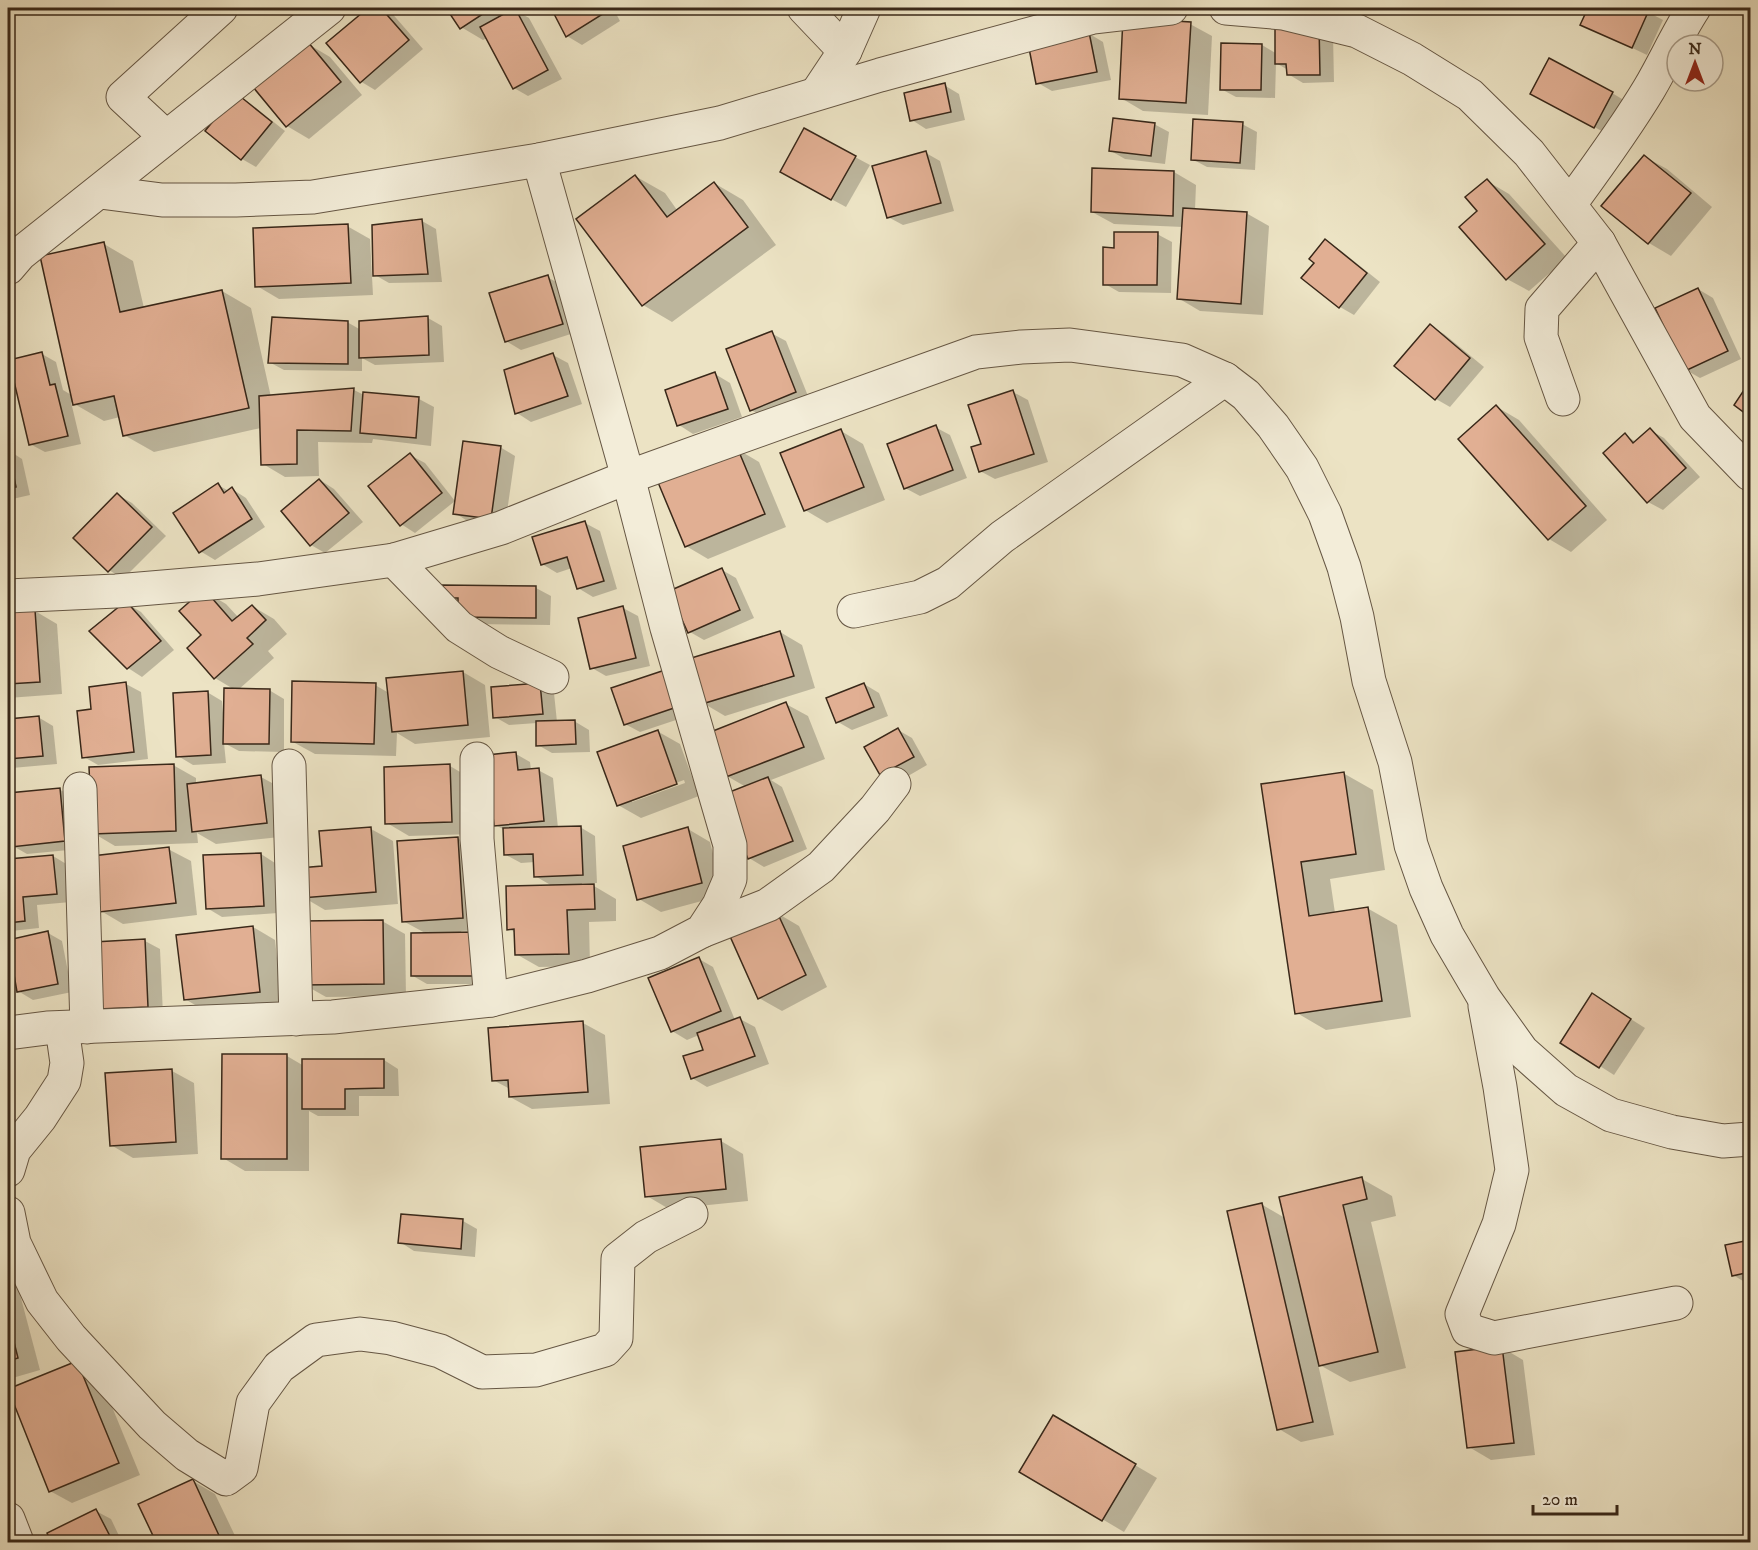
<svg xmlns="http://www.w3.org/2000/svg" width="1758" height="1550" font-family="'IM FELL DW Pica',serif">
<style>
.shadow{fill:#0003;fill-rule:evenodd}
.building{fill:#e1af93;stroke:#392819;stroke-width:1.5}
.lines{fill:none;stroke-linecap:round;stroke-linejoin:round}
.minor-casing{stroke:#665744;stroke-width:35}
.minor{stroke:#f3edd9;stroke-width:33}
</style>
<rect width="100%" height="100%" fill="#ece3c4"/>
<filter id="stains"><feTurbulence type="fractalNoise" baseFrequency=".00333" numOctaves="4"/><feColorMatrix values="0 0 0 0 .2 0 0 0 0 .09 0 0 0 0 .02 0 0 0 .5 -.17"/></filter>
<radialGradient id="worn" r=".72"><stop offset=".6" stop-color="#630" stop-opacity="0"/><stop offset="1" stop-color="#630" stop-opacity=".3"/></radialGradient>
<!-- shadow -->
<g class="shadow">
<path d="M370 8H383L390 11 423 49 375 90 360 81 328 44Z"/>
<path d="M448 8H533L522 14 529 18 562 79 528 96 514 88 487 38 483 40 461 27Z"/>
<path d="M552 8H613L620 21 582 45 567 36Z"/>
<path d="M954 8H989L966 14Z"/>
<path d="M1009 8H1043L1044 10 1022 15Z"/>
<path d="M1419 8H1440L1439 11Z"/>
<path d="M1589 8H1640L1663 20 1647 55 1582 24Z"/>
<path d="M1190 24 1212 36 1208 115 1143 111 1121 98Z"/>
<path d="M1276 27 1333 34 1334 82 1303 83 1288 74V70L1276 63 1275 98 1236 97 1221 89 1223 45H1262L1277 54Z"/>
<path d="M1088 33 1103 42 1111 80 1052 91 1038 83Z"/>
<path d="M308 44 330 57 362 95 309 139 287 126Z"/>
<path d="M944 85 959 94 965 120 926 129 912 120Z"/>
<path d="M1612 93 1627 102 1609 135 1547 101Z"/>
<path d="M237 95 251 104 285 131 256 167 242 159Z"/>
<path d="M1154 124 1169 132 1165 164 1125 159 1111 151Z"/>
<path d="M1242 124 1257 132 1255 170 1207 167 1192 159Z"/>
<path d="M926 153 940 161 954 211 903 225 888 217Z"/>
<path d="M855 157 870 165 846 207 796 180Z"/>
<path d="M1645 157 1667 169 1712 207 1671 256 1649 243 1604 206Z"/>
<path d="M1174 172 1196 185 1195 210 1246 213 1269 226 1263 315 1200 311 1178 298 1183 227 1114 224 1092 212Z"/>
<path d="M635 176 665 193 677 210 714 183 743 200 776 245 672 322 643 305Z"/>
<path d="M1487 181 1509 194 1567 258 1529 291 1507 279 1479 211Z"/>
<path d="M422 221 436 229 442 282 389 283 375 275Z"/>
<path d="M347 226 370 239 373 295 279 299 257 286Z"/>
<path d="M1157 234 1172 242 1171 293 1119 292 1105 284 1115 249Z"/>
<path d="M1325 241 1340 250 1380 282 1354 315 1340 307 1316 262Z"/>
<path d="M104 244 133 261 144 308 222 291 251 308 271 397 354 390 364 395 419 399 434 407 431 446 373 439 372 443 318 442 319 476 285 477 263 464 261 428 154 452 124 435 120 417 104 421 71 402 81 444 45 452 30 444 42 354 56 362 63 390 73 396Z"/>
<path d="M547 277 562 285 577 332 521 350 506 341Z"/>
<path d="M1698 289 1713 298 1741 359 1700 378 1686 370Z"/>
<path d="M428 318 442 326 444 362 375 365 362 358V371L284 370 269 362 347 322 361 330Z"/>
<path d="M1430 326 1444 334 1484 367 1450 407 1436 399Z"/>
<path d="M771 333 786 341 810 401 766 418 751 410Z"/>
<path d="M553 355 568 363 582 404 531 422 517 413Z"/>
<path d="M715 374 730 383 742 417 693 434 679 425Z"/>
<path d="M1013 392 1028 400 1048 462 995 479 980 471 983 445Z"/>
<path d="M1497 407 1519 420 1607 520 1571 552 1549 539Z"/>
<path d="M935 427 950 435 967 478 920 496 905 488Z"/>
<path d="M1650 430 1664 438 1700 477 1663 510 1648 502 1625 435 1636 442Z"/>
<path d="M841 431 863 444 885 500 827 523 805 510Z"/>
<path d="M500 447 515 456 505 526 469 522 455 513Z"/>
<path d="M737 449 759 462 786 527 708 559 686 546Z"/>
<path d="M8 450 22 459 30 495 8 500Z"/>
<path d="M410 455 425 463 455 501 415 533 401 524Z"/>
<path d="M320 480 334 489 363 522 325 553 311 545Z"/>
<path d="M218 485 229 491 232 489 246 498 265 527 215 560 200 551Z"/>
<path d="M118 495 132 503 166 536 123 579 109 570Z"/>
<path d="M585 523 600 531 617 589 593 597 578 588 572 568 557 573 542 564Z"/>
<path d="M722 570 736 578 754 618 704 640 690 632Z"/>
<path d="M536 588 551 596 550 625 474 624 441 597Z"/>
<path d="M204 591 226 604 239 618 252 606 274 619 287 634 268 651 274 658 238 690H269L284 699V752L239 751 224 743 226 763 193 765 178 756 207 692 222 701 223 713H225L235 690 215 678 203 635Z"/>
<path d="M126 603 141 612 174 650 142 677 128 668Z"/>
<path d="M623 608 638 616 650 666 606 676 592 668Z"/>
<path d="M35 611 57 624 62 694 8 698V613Z"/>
<path d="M780 632 802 645 815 688 725 716 703 703Z"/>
<path d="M463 672 485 685 490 737 415 744 397 733 396 756 315 754 293 742 375 685 389 693Z"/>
<path d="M664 672 691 715 640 732 625 724Z"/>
<path d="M126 684 141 692 148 759 98 765 84 757 93 710Z"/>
<path d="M864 684 879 693 888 716 852 730 838 722Z"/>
<path d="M540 685 554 693 557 722 574 721 589 730 590 752 552 753 538 745 537 723 509 725 495 717Z"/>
<path d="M786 704 808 716 825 759 771 780 782 787 807 849 764 867 749 858 746 787 727 776Z"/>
<path d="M38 717 53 726 57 764 12 768 8 765V720Z"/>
<path d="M898 730 912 738 927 765 896 783 881 774Z"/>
<path d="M657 731 680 744 699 796 641 818 618 805ZM684 780 685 783 632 802V799Z"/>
<path d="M516 754 530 762 531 770H538L553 778 558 828 580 827 595 836 597 883H582V886H594L616 899V921L589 922 590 966 539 967 516 954V933L509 929 554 887 535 876V862L521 863 506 855 505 830 495 825Z"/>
<path d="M173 765 196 778V784L261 777 283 789 289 836 216 844 197 833 198 843 115 846 93 833Z"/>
<path d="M450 766 472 779 474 834 409 836 387 823 385 768Z"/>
<path d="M1343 773 1373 790 1385 870 1330 879 1335 913 1367 908 1397 925 1411 1017 1326 1030 1297 1013 1263 786Z"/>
<path d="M59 789 74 798 79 849 27 854 13 846 8 794Z"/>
<path d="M371 829 393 841 398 904 325 910 303 897 323 868Z"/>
<path d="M688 829 710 842 724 895 661 912 639 899Z"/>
<path d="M457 838 480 851 484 930 461 931 462 934 491 984H427L413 976 427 934 403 921Z"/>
<path d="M168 849 191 861 197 915 123 924 101 911Z"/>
<path d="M261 854 275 863 278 913 222 917 207 908Z"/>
<path d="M53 856 68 865 71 902 37 905 39 928 11 931 8 930V861Z"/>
<path d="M777 913 799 926 827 987 782 1011 759 998Z"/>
<path d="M382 921 405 934 406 996 326 997 303 984Z"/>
<path d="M253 927 275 940 282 1004 207 1012 185 999Z"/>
<path d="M48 933 62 941 72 992 33 1000 18 991Z"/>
<path d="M145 941 160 949 163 1015 114 1017 99 1009Z"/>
<path d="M699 959 713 967 735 1020 740 1019 755 1027 769 1064 707 1087 692 1078 705 1050 699 1035 687 1040 672 1031Z"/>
<path d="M1607 1004 1645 1028 1614 1075 1562 1042Z"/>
<path d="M583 1023 605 1035 610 1104 532 1109 510 1097V1089L493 1080Z"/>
<path d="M287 1056 304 1066 384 1060 398 1069 399 1096H359V1116H318L309 1111V1171H245L223 1158Z"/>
<path d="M8 1064 11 1066 17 1156 8 1157Z"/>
<path d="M172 1071 194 1083 198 1154 133 1158 111 1145Z"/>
<path d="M721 1141 743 1154 748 1201 669 1209 647 1196Z"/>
<path d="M1362 1179 1392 1196 1396 1216 1371 1222 1406 1368 1350 1382 1318 1364 1334 1435 1301 1442 1279 1429 1261 1204 1285 1218Z"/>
<path d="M463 1221 477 1229 475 1257 414 1251 400 1242Z"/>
<path d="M1750 1241V1283L1748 1284 1733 1275 1727 1247Z"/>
<path d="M8 1249 40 1370 9 1379 8 1378Z"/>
<path d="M1501 1347 1523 1360 1535 1455 1491 1460 1469 1447Z"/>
<path d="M77 1362 99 1375 140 1475 72 1503 50 1491 9 1390Z"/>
<path d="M1053 1417 1157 1478 1124 1532 1021 1471Z"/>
<path d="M193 1481 215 1494 238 1542H158L140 1504Z"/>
<path d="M96 1511 111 1519 122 1542H53L49 1534Z"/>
</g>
<!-- building -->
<g class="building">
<path d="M368 8H381L409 40 360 83 326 43Z"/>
<path d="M446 8H492L460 29Z"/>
<path d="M515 8 548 70 513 89 480 27Z"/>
<path d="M551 8H604L606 12 566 37Z"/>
<path d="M1588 8H1644L1649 10 1632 48 1580 25Z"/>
<path d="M1123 18 1191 22 1186 103 1119 99Z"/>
<path d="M1319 24 1320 75H1287L1286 64H1275V25Z"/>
<path d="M1089 32 1097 72 1036 84 1028 43Z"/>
<path d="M308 42 341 82 286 127 253 87Z"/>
<path d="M1221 43 1262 44 1261 90H1220Z"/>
<path d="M1549 58 1613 92 1594 128 1530 94Z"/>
<path d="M945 83 951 112 910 121 904 93Z"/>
<path d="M236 93 272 122 241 160 205 131Z"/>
<path d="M1113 118 1155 123 1151 156 1109 151Z"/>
<path d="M1193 119 1243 122 1240 163 1191 160Z"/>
<path d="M804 128 856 156 831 200 780 172Z"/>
<path d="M926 151 941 203 887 218 872 166Z"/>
<path d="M1644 155 1691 193 1648 244 1601 206Z"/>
<path d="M1092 168 1174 171 1173 216 1091 212Z"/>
<path d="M635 175 667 217 714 182 748 227 642 306 576 219Z"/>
<path d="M1487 179 1545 244 1506 280 1459 227 1477 211 1465 197Z"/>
<path d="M1183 208 1247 212 1241 304 1177 299Z"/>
<path d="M422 219 428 274 373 276 372 225Z"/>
<path d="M348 224 351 283 255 287 253 228Z"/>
<path d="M1114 232H1158L1157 285H1103V247L1114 248Z"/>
<path d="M1325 239 1367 273 1339 308 1301 278 1314 263 1309 259Z"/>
<path d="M104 242 120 312 222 290 249 408 123 436 114 396 73 405 40 256Z"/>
<path d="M548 275 563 324 505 342 489 293Z"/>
<path d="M1698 288 1728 351 1685 371 1655 308Z"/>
<path d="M428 316 429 355 359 358V321Z"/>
<path d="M272 317 348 321V364L268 363Z"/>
<path d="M1430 324 1470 358 1435 400 1394 366Z"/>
<path d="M772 331 796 392 750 411 726 349Z"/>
<path d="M42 352 50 385 55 384 68 436 29 445 9 360Z"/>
<path d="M553 353 568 396 515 414 504 370Z"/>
<path d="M715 372 728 409 677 426 665 390Z"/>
<path d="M1750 381V417L1734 405Z"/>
<path d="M354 388 351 431 297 430V464L261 465 259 396Z"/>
<path d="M1013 390 1034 454 979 472 971 447 981 444 968 405Z"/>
<path d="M363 392 419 397 416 438 360 433Z"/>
<path d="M1496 405 1586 506 1548 540 1458 439Z"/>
<path d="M936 425 953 470 904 489 887 444Z"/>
<path d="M1650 428 1686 468 1647 503 1603 453 1625 433 1633 443Z"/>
<path d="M841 429 864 487 804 511 780 453Z"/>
<path d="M463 441 501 446 491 519 453 514Z"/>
<path d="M737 447 765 514 685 547 657 480Z"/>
<path d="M8 449 16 487 8 489Z"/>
<path d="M410 453 442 493 400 526 368 486Z"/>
<path d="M319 479 349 513 310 546 281 511Z"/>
<path d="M218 483 224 493 232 487 252 519 199 553 173 513Z"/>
<path d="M117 493 152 527 108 572 73 538Z"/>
<path d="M585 521 604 581 577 589 567 557 541 565 532 537Z"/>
<path d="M722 568 740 610 688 633 669 591Z"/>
<path d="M440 585 536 586V618L458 617V598H440Z"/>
<path d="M204 589 232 621 252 605 266 620 247 638 253 644 214 679 187 648 201 635 179 611Z"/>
<path d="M126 601 161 641 127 669 89 631Z"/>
<path d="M623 606 636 658 590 669 578 618Z"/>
<path d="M35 610 40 682 8 684V612Z"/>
<path d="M780 631 794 676 702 704 688 659Z"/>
<path d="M665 670 677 707 624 725 611 688Z"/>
<path d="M463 671 468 725 392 732 386 678Z"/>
<path d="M292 681 376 683 374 744 291 742Z"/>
<path d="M126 682 134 752 82 758 77 711 91 709 89 687Z"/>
<path d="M540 683 543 714 493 718 491 687Z"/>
<path d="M864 683 874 707 836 723 826 698Z"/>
<path d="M224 688 270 689 269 744H223Z"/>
<path d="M208 691 211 755 176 757 173 693Z"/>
<path d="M786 702 804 747 726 777 708 733Z"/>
<path d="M39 716 43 756 8 759V719Z"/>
<path d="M575 720 576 744 536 746V721Z"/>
<path d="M898 728 914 757 880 775 864 747Z"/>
<path d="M658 730 677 784 617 806 597 752Z"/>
<path d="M516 752 518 770 539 768 544 821 494 826 487 755Z"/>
<path d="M174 764 176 831 92 834 89 767Z"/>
<path d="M450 764 452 822 385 824 384 767Z"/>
<path d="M1344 772 1356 854 1301 862 1309 916 1368 907 1382 1001 1295 1014 1261 784Z"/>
<path d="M261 775 267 823 192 832 187 784Z"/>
<path d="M768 777 793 841 748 859 722 795Z"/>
<path d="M60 788 65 841 11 847 8 793Z"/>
<path d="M581 826 583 875 534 877 533 854 504 855 503 828Z"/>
<path d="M371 827 376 892 301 898 299 868 322 866 319 831Z"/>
<path d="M688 827 702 883 637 900 623 846Z"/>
<path d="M458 837 463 918 402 922 397 841Z"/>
<path d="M169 847 176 903 99 912 92 856Z"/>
<path d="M261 853 264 906 206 909 203 855Z"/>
<path d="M53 855 57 894 23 897 25 921 8 923V859Z"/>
<path d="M594 884 595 909 567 910 569 954 515 955 514 929 507 930 506 886Z"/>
<path d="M777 912 806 975 758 999 729 934Z"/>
<path d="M383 920 384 984 302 985 301 921Z"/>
<path d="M253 926 260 992 184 1000 176 935Z"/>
<path d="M48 931 58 984 17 992 8 940Z"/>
<path d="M477 932V976H411V933Z"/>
<path d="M145 939 148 1007 98 1009 94 942Z"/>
<path d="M699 957 721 1011 671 1032 648 978Z"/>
<path d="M1592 993 1631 1019 1599 1068 1560 1043Z"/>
<path d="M740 1017 755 1056 691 1079 683 1056 703 1050 697 1033Z"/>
<path d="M583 1021 588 1092 509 1097 508 1080 492 1081 488 1028Z"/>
<path d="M222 1054H287V1159H221Z"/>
<path d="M302 1059H384V1088L345 1089V1109H302Z"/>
<path d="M172 1069 176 1142 110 1146 105 1073Z"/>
<path d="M721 1139 726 1189 645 1197 640 1147Z"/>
<path d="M1362 1177 1367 1199 1343 1205 1378 1352 1319 1366 1279 1197Z"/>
<path d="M1262 1203 1313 1422 1277 1430 1227 1211Z"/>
<path d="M401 1214 463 1219 461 1249 398 1243Z"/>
<path d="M1750 1240V1272L1732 1276 1725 1245Z"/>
<path d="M8 1318 18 1358 8 1361Z"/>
<path d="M1502 1346 1514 1443 1467 1448 1455 1352Z"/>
<path d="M77 1361 119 1463 49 1492 8 1389Z"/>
<path d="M1053 1415 1136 1464 1102 1521 1019 1472Z"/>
<path d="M193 1479 222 1542H156L138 1504Z"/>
<path d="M96 1509 113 1542H51L47 1533Z"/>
</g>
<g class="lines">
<!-- minor casing -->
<g class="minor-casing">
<g id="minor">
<path d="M804 8 845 51"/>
<path d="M1226 8 1283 13 1357 31 1412 59 1470 95 1529 153 1599 243 1695 417 1750 474"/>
<path d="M817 93 845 51 864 8"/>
<path d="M166 137 123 97 221 8"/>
<path d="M100 192 162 200H236L313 197 539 160 720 123 880 75 1093 17 1171 8"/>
<path d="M1570 204C1597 167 1625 129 1649 89 1665 62 1677 34 1694 8"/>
<path d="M8 268 20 254 329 8"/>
<path d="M1563 399 1541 337 1542 309 1599 243"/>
<path d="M394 560 459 627 499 652 552 677"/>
<path d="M8 596 116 591 258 579 394 560 501 528 628 477 976 352 1021 347 1070 345 1182 360 1225 379 1246 395 1273 426 1302 468 1325 514 1344 567 1357 617 1369 681 1395 762 1411 845 1426 888 1447 935 1484 998 1522 1051 1566 1090 1611 1115 1672 1132 1723 1141 1750 1139"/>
<path d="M854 611 920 597 948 583 1002 537 1225 379"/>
<path d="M477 759V839L491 1000"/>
<path d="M289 766 296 1019"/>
<path d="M80 789 87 1027"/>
<path d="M702 931 768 905 821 867 875 809 894 784"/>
<path d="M1485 1006 1500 1087 1512 1170 1499 1224 1462 1314 1468 1330 1494 1338 1676 1303"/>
<path d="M8 1033 47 1028 333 1017 491 1000 587 976 660 953 702 931 719 905 730 879V845L667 628 628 477 539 160"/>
<path d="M8 1170 14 1150 40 1118 64 1081 67 1063 62 1028"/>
<path d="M8 1213 14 1243 42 1301 71 1338 152 1425 187 1455 226 1479 241 1468 253 1403 279 1367 316 1340 360 1334 391 1338 440 1351 482 1372 536 1370 605 1350 616 1338 618 1259 646 1237 691 1214"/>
<path d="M8 1519 17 1542"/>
</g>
</g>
<!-- minor -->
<use href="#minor" class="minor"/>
</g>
<!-- margin -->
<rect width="1758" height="1550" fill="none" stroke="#ece3c4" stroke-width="30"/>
<rect x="9" y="9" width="1740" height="1532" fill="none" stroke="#392819" stroke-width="3"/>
<rect x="15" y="15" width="1728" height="1520" fill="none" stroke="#392819" stroke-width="1.5"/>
<!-- north arrow -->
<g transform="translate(1695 63)"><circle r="28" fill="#f3edd9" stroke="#a99e8c" stroke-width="1.5"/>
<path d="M0-4.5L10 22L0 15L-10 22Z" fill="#8f2418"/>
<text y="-9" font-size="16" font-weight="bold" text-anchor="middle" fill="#392819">N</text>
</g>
<!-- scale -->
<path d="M1533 1505v9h84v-9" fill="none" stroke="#392819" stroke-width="3"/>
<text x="1542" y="1505" font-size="18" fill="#392819" stroke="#f3edd9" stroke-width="4.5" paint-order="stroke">20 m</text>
<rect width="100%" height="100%" filter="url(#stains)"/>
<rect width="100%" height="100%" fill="url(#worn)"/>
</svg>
